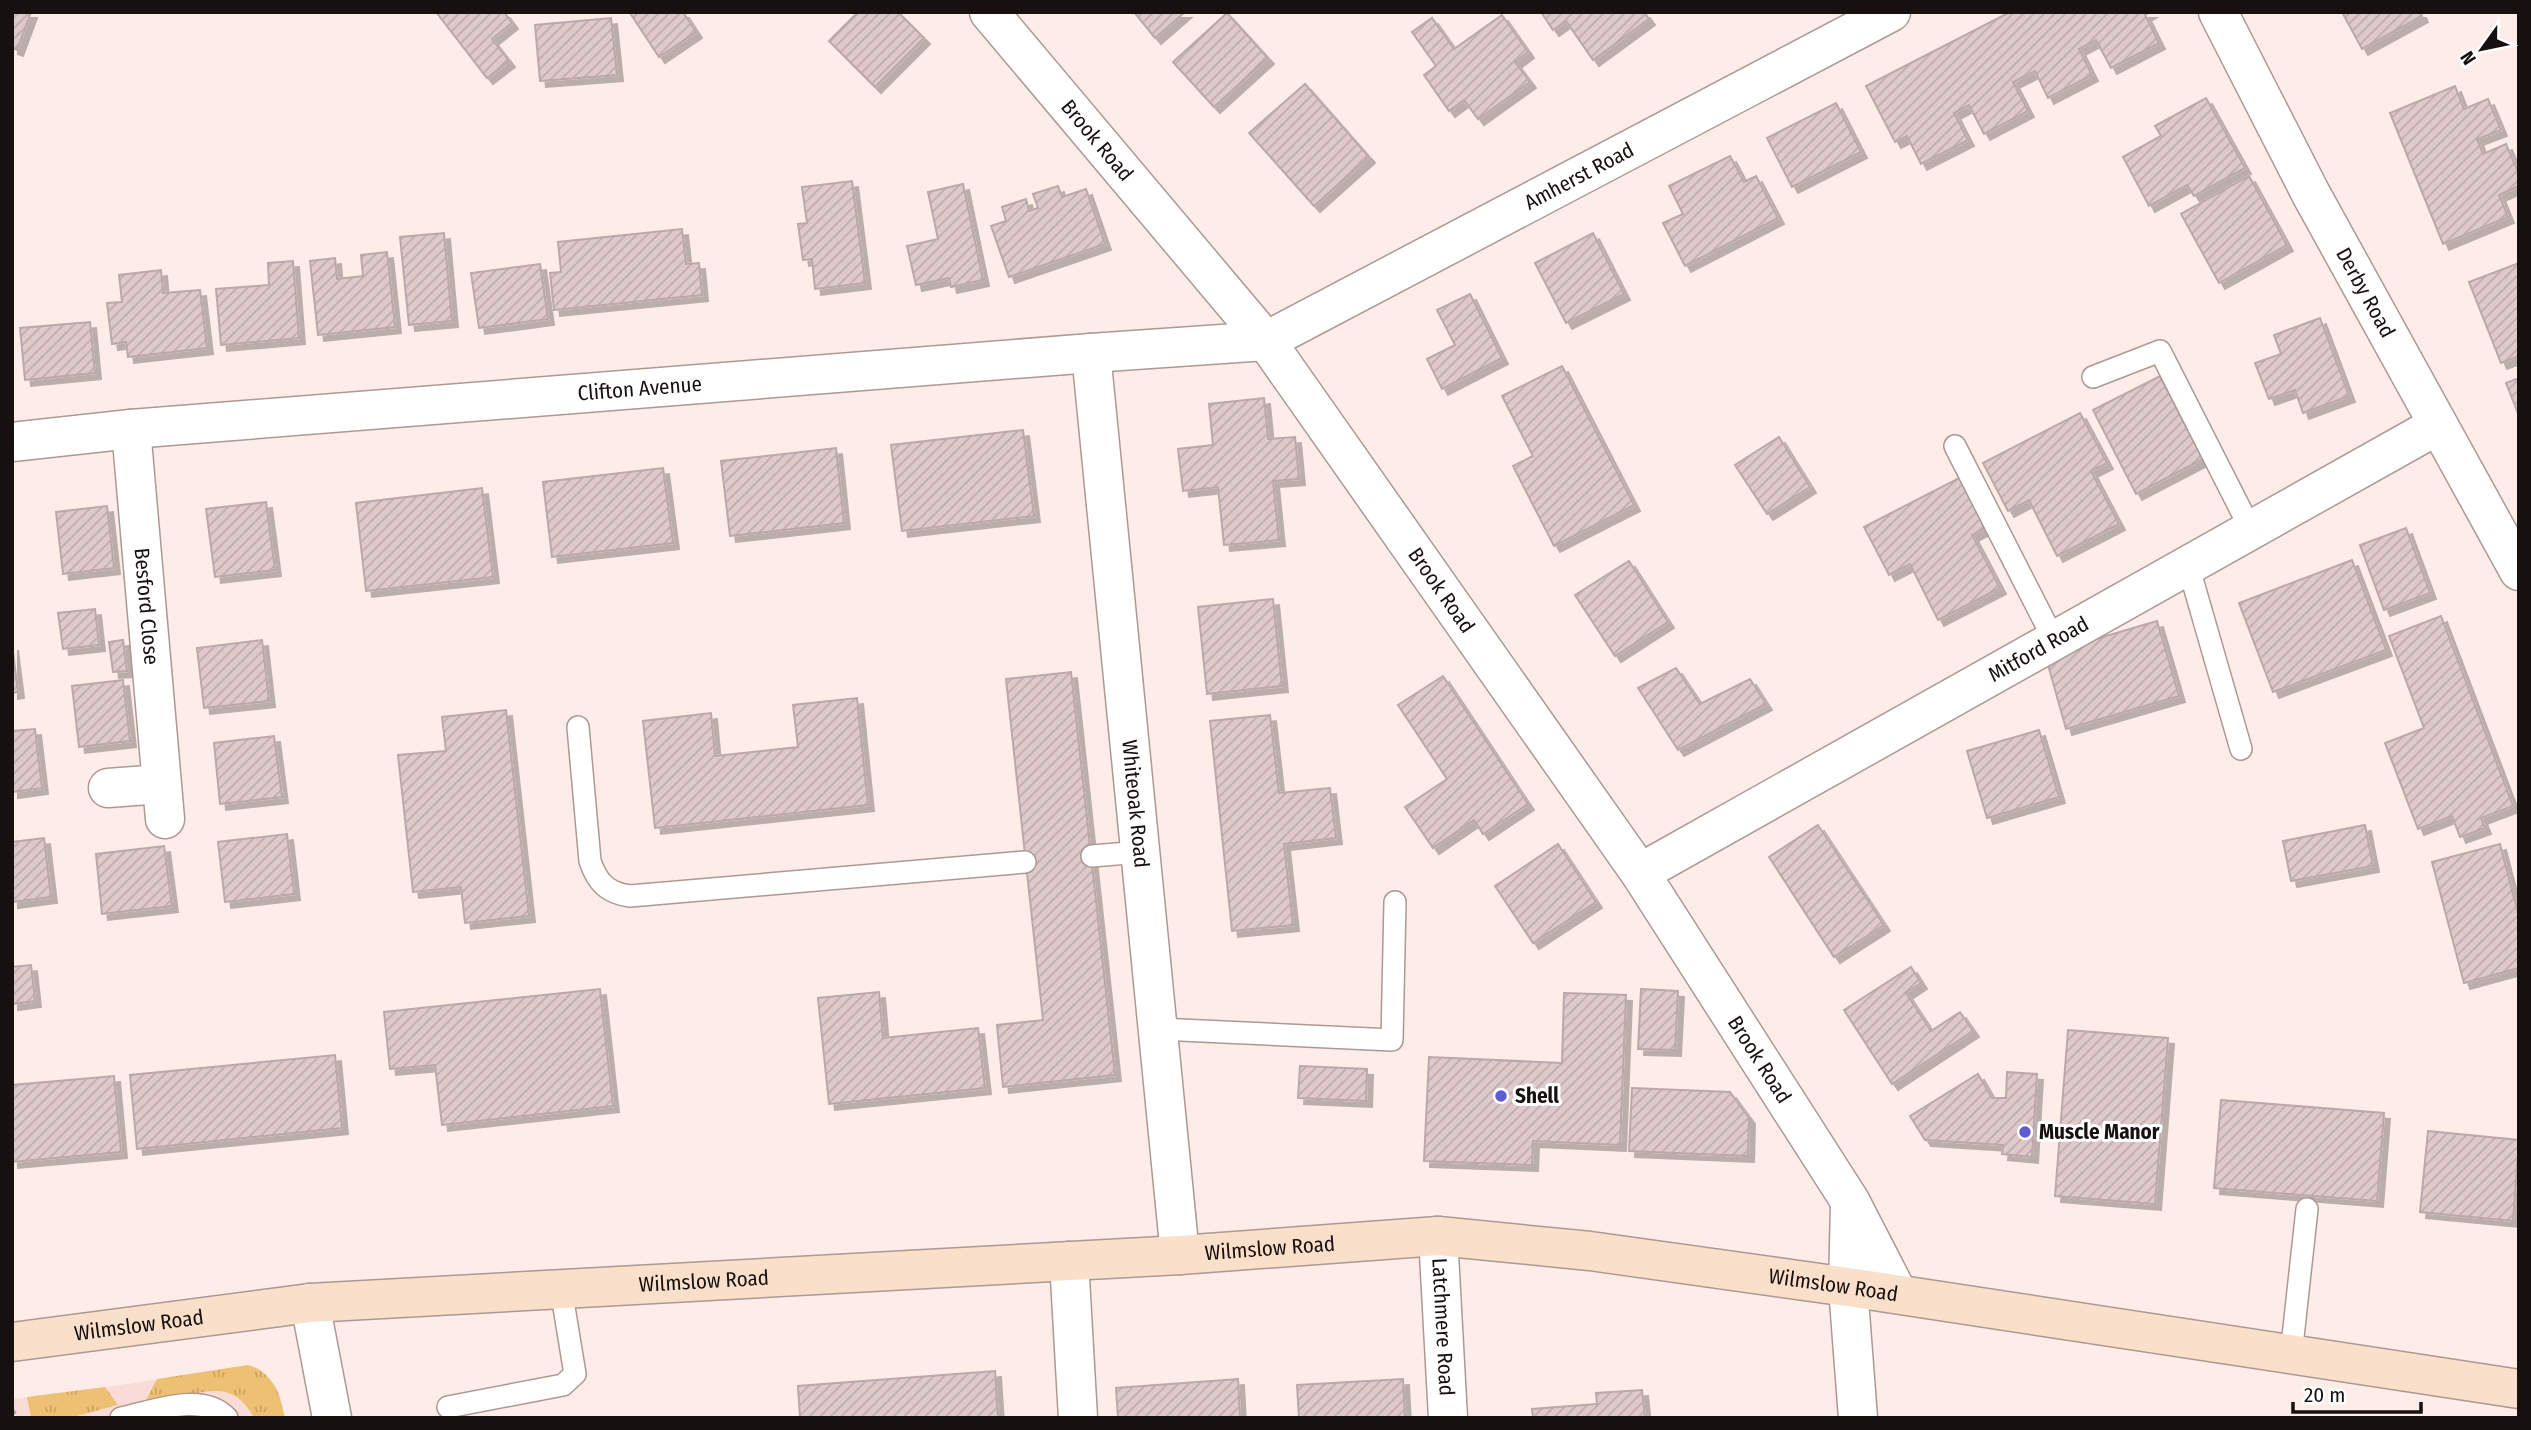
<svg xmlns="http://www.w3.org/2000/svg" width="2531" height="1430" font-family="'Fira Sans Condensed',sans-serif">
<style>
.built{fill:#f9dcd5}
.grass{fill:url(#grass-tufts)}
.building{fill:url(#building-hatch);stroke:#bca7a9;stroke-width:2;filter:url(#shadow)}
.lines{fill:none;stroke-linecap:round;stroke-linejoin:round}
.lane-casing{stroke:#ac9994;stroke-width:24}
.street-casing{stroke:#ac9994;stroke-width:41}
.secondary-casing{stroke:#ac9994;stroke-width:41}
.path{stroke:#b1a3a0;stroke-width:4.5;stroke-dasharray:5 5;stroke-linecap:butt}
.lane{stroke:#fff;stroke-width:21}
.street{stroke:#fff;stroke-width:38}
.secondary{stroke:#fadfca;stroke-width:38}
.poi-dot{fill:#615bd3;stroke:#fff;stroke-width:2.5}
.labels{text-anchor:middle;dominant-baseline:central;stroke-width:6;stroke-linejoin:round;paint-order:stroke}
.street-label{font-size:21px;fill:#16100e;stroke:#fff}
.poi-label{font-size:21px;font-weight:bold;fill:#16100e;stroke:#fff;text-anchor:start}
</style>
<defs>
<pattern id="grass-tufts" width="24" height="20" patternUnits="userSpaceOnUse" patternTransform="scale(1.75)"><rect width="24" height="20" fill="#eec073"/><path d="M3 7l-1-3M5 7V3M7 7l1-3M15 17l-1-3M17 17v-4M19 17l1-3" fill="none" stroke="#cba462"/></pattern>
<pattern id="building-hatch" width="6" height="6" patternUnits="userSpaceOnUse" patternTransform="scale(1.75)"><rect width="6" height="6" fill="#dec9cb"/><path d="M-1 1l2-2M0 6l6-6M5 7l2-2" fill="none" stroke="#beacad"/></pattern>
<filter id="shadow"><feDropShadow dx="6" dy="6" stdDeviation="0" flood-color="#0004"/></filter>
</defs>
<rect width="100%" height="100%" fill="#fdece8"/>
<!-- built -->
<path class="built" d="M248 1365 258 1368 275 1385 280 1396 285 1418H12V1399L128 1384Z"/>
<!-- grass -->
<g class="grass">
<path d="M248 1365C273 1373 280 1393 285 1418H254C227 1366 186 1406 146 1400L157 1379Z"/>
<path d="M105 1387 118 1405 69 1418H31L27 1397Z"/>
</g>
<!-- building -->
<g class="building">
<path d="M12 12H31L17 50 12 48Z"/>
<path d="M436 12H504L512 23 492 39 509 61 487 78Z"/>
<path d="M683 12 696 32 659 57 630 13Z"/>
<path d="M858 12H898L924 38 875 87 829 41Z"/>
<path d="M1134 12H1185L1155 38Z"/>
<path d="M1541 12H1644L1649 19 1593 60 1566 21 1553 30Z"/>
<path d="M2010 12H2150L2145 15 2159 43 2111 68 2096 40 2079 49 2092 75 2048 98 2035 71 2013 82 2028 111 1984 134 1969 105 1954 113 1968 140 1921 164 1907 136 1895 142 1866 86Z"/>
<path d="M2342 12H2420L2422 16 2362 49Z"/>
<path d="M1227 13 1268 58 1214 107 1173 62Z"/>
<path d="M1502 15 1528 52 1515 62 1530 82 1478 119 1464 100 1449 111 1424 75 1436 66 1412 32 1432 18 1454 49Z"/>
<path d="M611 18 617 75 540 81 535 25Z"/>
<path d="M1305 84 1369 157 1314 206 1249 133Z"/>
<path d="M2455 86 2464 109 2488 99 2501 130 2477 139 2483 154 2506 144 2519 174V186L2499 195 2508 217 2443 244 2390 113Z"/>
<path d="M2206 98 2245 168 2194 196 2187 185 2149 206 2123 157 2161 136 2155 126Z"/>
<path d="M1836 103 1861 152 1792 187 1767 138Z"/>
<path d="M1730 156 1744 182 1756 176 1778 218 1685 266 1663 223 1683 214 1669 186Z"/>
<path d="M2249 176 2287 245 2219 283 2181 214Z"/>
<path d="M852 181 865 283 815 289 812 259 803 260 798 224 807 223 802 187Z"/>
<path d="M963 184 983 280 951 287 949 278 916 285 907 246 938 239 928 192Z"/>
<path d="M1058 186 1062 197 1086 189 1105 244 1009 277 991 226 1006 221 1002 207 1026 199 1029 211 1038 208 1033 194Z"/>
<path d="M682 229 686 264 699 263 702 295 554 310 550 273 561 272 558 242Z"/>
<path d="M444 233 452 321 409 325 400 237Z"/>
<path d="M1593 233 1624 294 1566 323 1535 263Z"/>
<path d="M387 252 395 327 318 335 310 261 335 258 337 279 363 276 361 255Z"/>
<path d="M293 261 299 338 221 345 216 289 269 285 268 263Z"/>
<path d="M2519 263V356L2501 363 2469 282Z"/>
<path d="M540 264 548 319 479 328 471 273Z"/>
<path d="M161 270 163 293 200 290 207 348 128 357 126 342 112 344 107 303 122 302 119 275Z"/>
<path d="M1470 294 1502 358 1442 389 1427 359 1455 345 1437 310Z"/>
<path d="M2320 318 2349 396 2303 413 2295 390 2269 399 2255 363 2281 354 2274 335Z"/>
<path d="M90 322 95 373 25 380 20 328Z"/>
<path d="M1562 366 1634 505 1554 546 1513 466 1533 456 1502 396Z"/>
<path d="M2160 376 2203 459 2136 494 2093 410Z"/>
<path d="M2519 378V416L2506 383Z"/>
<path d="M1264 398 1268 439 1295 437 1299 479 1273 481 1279 540 1224 545 1218 487 1183 491 1178 449 1213 445 1209 404Z"/>
<path d="M2080 413 2107 463 2091 471 2119 524 2057 556 2029 500 2008 511 1983 463Z"/>
<path d="M1023 430 1034 516 902 531 891 445Z"/>
<path d="M1779 437 1810 487 1767 514 1735 465Z"/>
<path d="M836 448 844 523 730 536 721 461Z"/>
<path d="M663 468 673 543 552 557 543 482Z"/>
<path d="M1961 477 1987 527 1972 535 2000 588 1938 620 1910 564 1889 575 1864 527Z"/>
<path d="M482 488 493 577 366 591 356 503Z"/>
<path d="M266 502 275 570 215 577 206 509Z"/>
<path d="M107 506 114 568 63 574 56 512Z"/>
<path d="M2406 528 2430 593 2384 610 2360 545Z"/>
<path d="M2352 560 2386 650 2273 692 2239 603Z"/>
<path d="M1629 561 1668 622 1615 656 1575 595Z"/>
<path d="M1273 599 1282 686 1207 694 1198 607Z"/>
<path d="M95 609 99 645 63 649 58 613Z"/>
<path d="M2441 616 2513 806 2481 818 2485 828 2460 837 2452 816 2418 829 2385 743 2424 728 2389 636Z"/>
<path d="M2157 621 2179 696 2066 729 2045 654Z"/>
<path d="M123 640 127 671 113 672 109 642Z"/>
<path d="M262 640 269 701 204 708 197 648Z"/>
<path d="M12 644 18 692 12 693Z"/>
<path d="M1676 668 1700 704 1750 679 1766 704 1678 750 1638 688Z"/>
<path d="M1071 672 1115 1075 1003 1087 997 1025 1043 1020 1006 679Z"/>
<path d="M1443 676 1528 804 1483 834 1474 820 1433 848 1405 807 1447 779 1398 705Z"/>
<path d="M123 680 130 741 79 747 72 686Z"/>
<path d="M857 698 868 805 655 828 643 721 711 713 715 756 798 747 793 705Z"/>
<path d="M506 710 529 916 465 923 461 887 413 892 398 755 446 751 442 717Z"/>
<path d="M1270 715 1279 793 1330 788 1336 838 1284 844 1293 925 1232 931 1210 721Z"/>
<path d="M35 729 42 788 12 792V731Z"/>
<path d="M2039 730 2059 797 1987 818 1967 751Z"/>
<path d="M274 736 282 797 220 804 214 743Z"/>
<path d="M1818 825 1884 925 1834 957 1769 857Z"/>
<path d="M2365 825 2373 866 2291 881 2283 841Z"/>
<path d="M287 834 294 894 225 902 218 842Z"/>
<path d="M44 838 51 897 12 902V842Z"/>
<path d="M1558 844 1596 902 1533 943 1495 886Z"/>
<path d="M2500 844 2519 917V968L2464 983 2432 862Z"/>
<path d="M164 846 172 906 102 914 96 854Z"/>
<path d="M31 965 35 1001 12 1004V967Z"/>
<path d="M1911 967 1921 983 1906 993 1931 1031 1960 1012 1973 1031 1892 1084 1844 1010Z"/>
<path d="M600 989 613 1106 442 1125 435 1065 390 1069 384 1012Z"/>
<path d="M1641 989 1678 991 1675 1050 1638 1049Z"/>
<path d="M879 992 883 1038 978 1028 985 1088 829 1104 818 998Z"/>
<path d="M1564 993 1626 995 1620 1145 1533 1141 1532 1165 1424 1161 1429 1057 1562 1063Z"/>
<path d="M2068 1030 2168 1038 2155 1204 2055 1196Z"/>
<path d="M335 1055 342 1128 137 1149 130 1075Z"/>
<path d="M1300 1066 1367 1069 1366 1101 1298 1098Z"/>
<path d="M2007 1072 2037 1074 2032 1157 2002 1154 2003 1145 1925 1140 1910 1116 1978 1074 1992 1098H2006Z"/>
<path d="M114 1076 121 1152 12 1162V1085Z"/>
<path d="M1632 1088 1730 1092 1749 1118 1748 1156 1629 1151Z"/>
<path d="M2221 1100 2384 1113 2377 1201 2214 1188Z"/>
<path d="M2428 1131 2519 1140 2513 1221 2420 1212Z"/>
<path d="M995 1371 998 1418H800L798 1386Z"/>
<path d="M1238 1379 1240 1418H1118L1116 1388Z"/>
<path d="M1403 1379 1405 1418H1299L1297 1385Z"/>
<path d="M1642 1390 1645 1418H1533L1532 1409 1597 1404 1596 1393Z"/>
</g>
<g class="lines">
<!-- lane casing -->
<g class="lane-casing">
<g id="lane">
<path d="M2093 377 2160 351 2251 530"/>
<path d="M1955 446 2054 640"/>
<path d="M2188 565 2241 749"/>
<path d="M578 727 590 861C597 882 607 893 630 896L1025 862"/>
<path d="M1092 856 1141 852"/>
<path d="M1159 1029 1392 1040 1395 902"/>
<path d="M2291 1355 2307 1209"/>
<path d="M448 1407 563 1385 575 1374 561 1289"/>
<path d="M121 1418C152 1412 202 1391 227 1418"/>
</g>
</g>
<!-- street casing -->
<g class="street-casing">
<g id="street">
<path id="s1" d="M989 12 1266 341 1640 873 1850 1201 1898 1294"/>
<path id="s2" d="M2218 12 2311 194 2519 571"/>
<path id="s3" d="M1091 353 1180 1255"/>
<path id="s4" d="M131 429 165 819"/>
<path id="s5" d="M12 442 131 429 1091 353 1266 341 1891 12"/>
<path d="M108 788 161 784"/>
<path id="s6" d="M1640 873 2438 425"/>
<path d="M1850 1204 1848 1287 1858 1418"/>
<path id="s7" d="M1438 1236 1448 1418"/>
<path d="M1069 1261 1078 1418"/>
<path d="M310 1303 332 1418"/>
</g>
</g>
<!-- secondary casing -->
<g class="secondary-casing">
<g id="secondary">
<path id="s8" d="M12 1342 310 1303 1180 1255 1438 1236 1590 1251 1848 1287 2519 1389"/>
</g>
</g>
<!-- path -->
<path class="path" d="M12 1410 18 1418"/>
<!-- lane -->
<use href="#lane" class="lane"/>
<!-- street -->
<use href="#street" class="street"/>
<!-- secondary -->
<use href="#secondary" class="secondary"/>
</g>
<!-- markers -->
<g class="poi-dot">
<circle cx="1501" cy="1096" r="7"/>
<circle cx="2025" cy="1132" r="7"/>
</g>
<g class="labels">
<!-- street labels -->
<g class="street-label">
<text stroke="none"><textPath href="#s1" startOffset="168">Brook Road</textPath></text>
<text stroke="none"><textPath href="#s5" startOffset="1612">Amherst Road</textPath></text>
<text stroke="none"><textPath href="#s2" startOffset="317">Derby Road</textPath></text>
<text stroke="none"><textPath href="#s5" startOffset="630">Clifton Avenue</textPath></text>
<text stroke="none"><textPath href="#s1" startOffset="735">Brook Road</textPath></text>
<text stroke="none"><textPath href="#s4" startOffset="178">Besford Close</textPath></text>
<text stroke="none"><textPath href="#s6" startOffset="457">Mitford Road</textPath></text>
<text stroke="none"><textPath href="#s3" startOffset="453">Whiteoak Road</textPath></text>
<text stroke="none"><textPath href="#s1" startOffset="1302">Brook Road</textPath></text>
<text stroke="none"><textPath href="#s8" startOffset="1262">Wilmslow Road</textPath></text>
<text stroke="none"><textPath href="#s8" startOffset="695">Wilmslow Road</textPath></text>
<text stroke="none"><textPath href="#s8" startOffset="1829">Wilmslow Road</textPath></text>
<text stroke="none"><textPath href="#s8" startOffset="128">Wilmslow Road</textPath></text>
<text stroke="none"><textPath href="#s7" startOffset="91">Latchmere Road</textPath></text>
</g>
<!-- poi labels -->
<g class="poi-label">
<text x="1515" y="1096">Shell</text>
<text x="2039" y="1132">Muscle Manor</text>
</g>
</g>
<!-- border -->
<rect width="2531" height="1430" fill="none" stroke="#16100e" stroke-width="28"/>
<!-- north arrow -->
<g transform="translate(2482 49) rotate(237)" stroke="#ffffff" stroke-width="5" paint-order="stroke">
<path d="M0-5L12 26L0 18L-12 26Z" fill="#16100e"/>
<text y="-10" font-size="19" font-weight="bold" text-anchor="middle" fill="#16100e">N</text>
</g>
<!-- scale -->
<path d="M2293 1402v10h128v-10" fill="none" stroke="#16100e" stroke-width="3.5"/>
<text x="2304" y="1402" font-size="21" fill="#16100e" stroke="#ffffff" stroke-width="5" paint-order="stroke">20 m</text>
</svg>
